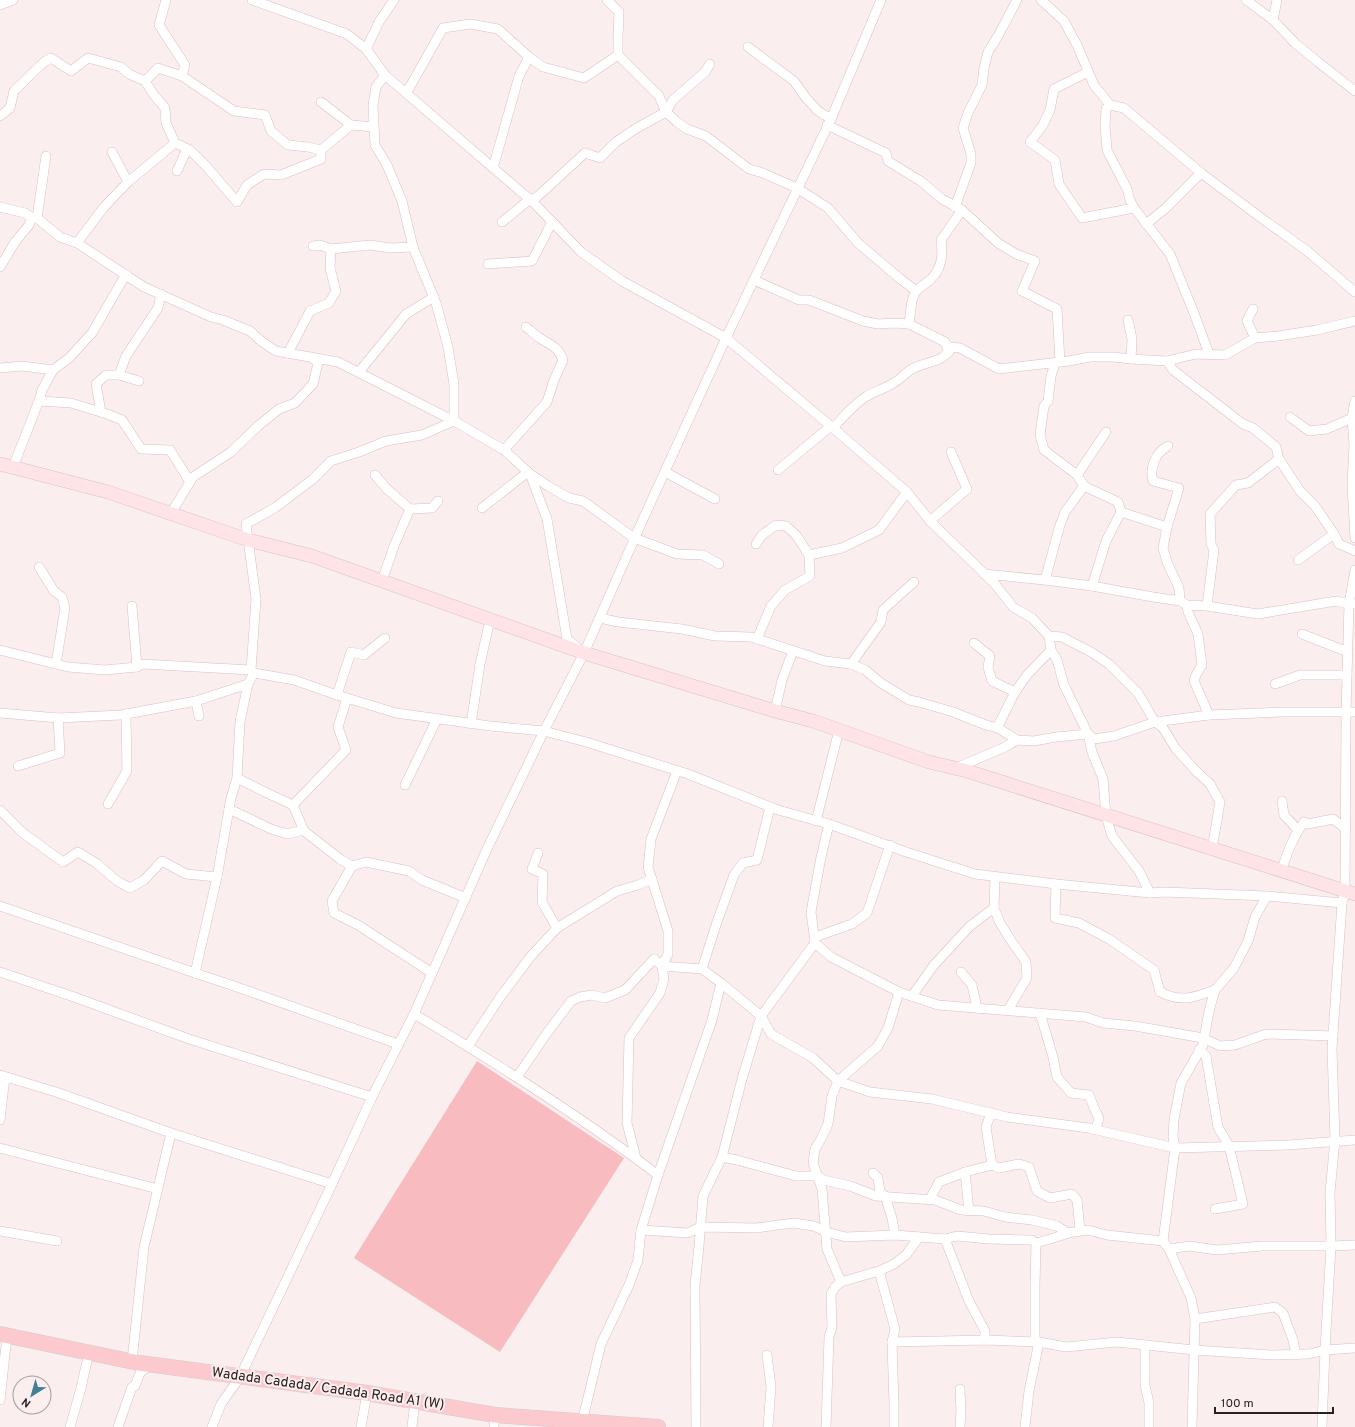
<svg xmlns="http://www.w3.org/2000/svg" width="1355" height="1427" font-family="Overpass,sans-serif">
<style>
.grass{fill:#f7bbc0}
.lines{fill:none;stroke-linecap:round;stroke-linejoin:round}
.street-casing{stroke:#ddbec0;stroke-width:10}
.secondary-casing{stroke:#ddbec0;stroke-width:14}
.primary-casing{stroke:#d0cece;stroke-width:16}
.street{stroke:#fff;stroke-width:9}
.secondary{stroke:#fee4e7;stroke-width:13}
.primary{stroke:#fcc9ce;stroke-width:15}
.labels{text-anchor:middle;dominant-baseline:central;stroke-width:4;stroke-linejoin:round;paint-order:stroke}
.street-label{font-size:14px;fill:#2b2021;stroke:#fbeeef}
</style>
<rect width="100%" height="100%" fill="#fbeeef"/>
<!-- grass -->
<path class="grass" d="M477 1061 624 1158 500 1352 354 1258Z"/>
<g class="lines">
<!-- street casing -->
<g class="street-casing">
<g id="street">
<path d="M166 0 159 25 185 65 182 76"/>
<path d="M252 0 347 34 366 49 385 75 534 203 581 252 622 281 726 338 833 428 907 492 930 521 995 584 1013 607 1032 618 1049 636 1062 637 1091 652 1109 664 1138 693 1155 722 1163 728 1176 749 1195 770 1210 784 1220 802 1212 849"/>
<path d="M1041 0 1064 21 1077 45 1094 85 1110 105 1124 108 1201 173 1264 220 1306 250 1355 292"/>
<path d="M1246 0 1273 20 1295 43 1318 62 1355 91"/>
<path d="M0 5 13 0"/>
<path d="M1273 20 1277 0"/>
<path d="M748 47 794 81 806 98 818 111 831 119"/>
<path d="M366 49 379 22 394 0"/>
<path d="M618 55 659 96 666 112 677 122 687 129 706 136 749 169 763 173 797 188 828 208 858 243 898 277 916 291 912 300 909 324"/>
<path d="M1088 72 1054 89 1050 110 1043 125 1030 142 1055 160 1059 184 1082 218 1134 208"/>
<path d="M385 75 376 87 373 105 375 145 387 165 402 201 413 247 436 303 448 347 454 384V421"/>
<path d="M145 81 158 68 182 76 234 111 265 115 271 131 288 145 308 147 321 150"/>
<path d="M407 92 443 28 470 24 498 29 529 57 543 67 584 78 618 55V36L619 12 607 0"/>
<path d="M321 102 351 125"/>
<path d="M1110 105 1106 109 1105 126 1107 150 1127 189 1130 200 1134 208 1170 254 1194 313 1209 354"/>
<path d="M0 116 10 108 14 91 44 62 51 58 71 71 88 58 121 67 129 74 145 81 154 95 165 108 166 123 175 143 128 182 104 207 77 243"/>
<path d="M827 125 886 153 888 161 922 182 942 199 962 210 998 243 1016 254 1035 261 1022 291 1057 309 1060 362"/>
<path d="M175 143 190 150 206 166 237 202 247 185 264 174 281 175 321 159V150L351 125 374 127"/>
<path d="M112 152 128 182"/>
<path d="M493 168 519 76 529 57"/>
<path d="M177 171 187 149"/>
<path d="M0 207 25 213 32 218H37L60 237 77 243 144 287 211 317 223 320 250 331 261 341 276 351 338 362 454 421 504 450 530 474 547 519 567 639 579 649"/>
<path d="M955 207 971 163V154L963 128 968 113 982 85 984 68 988 52 998 36 1017 0"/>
<path d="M37 218 46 156"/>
<path d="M502 222 529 200 537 197 585 153 600 158 616 142 635 129 666 112 673 100 705 72 710 64"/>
<path d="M1146 224 1166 208 1201 173"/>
<path d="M313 246 320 245 331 249"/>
<path d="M488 264 532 261 552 222"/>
<path d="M0 267 15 242 29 225 32 218"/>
<path d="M754 280 799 300H809L863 321 878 324 894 323 909 324 945 342 949 352"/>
<path d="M916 291C921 286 926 284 931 279 942 269 943 253 941 240L962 210"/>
<path d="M1253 309 1247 321 1255 338"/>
<path d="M1128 320 1132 339 1131 359"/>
<path d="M288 353 310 311 329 303 336 291 330 268 331 249 369 245 391 248 413 247"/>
<path d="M1167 361 1173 370 1243 424 1253 428 1276 447 1279 459 1300 491 1315 506 1334 534 1339 544 1355 551"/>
<path d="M1055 363 1051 376 1048 401 1044 406 1040 435 1044 450 1077 475 1084 486 1118 502 1121 512 1167 527"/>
<path d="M0 368 22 366 53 370 69 358 92 333 126 274"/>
<path d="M359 372 406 314 434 297"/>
<path d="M119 375 126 356 158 308 161 294"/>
<path d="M39 401 71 403 107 414 122 420 141 449 170 450 190 482"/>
<path d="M1355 401 1352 418 1354 445 1352 485 1355 538"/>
<path d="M101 412 96 384 106 375H119L139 381"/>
<path d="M1290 417 1309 431 1327 429 1352 418"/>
<path d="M454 421 422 435 386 441 359 452 331 461 313 479 276 507 246 524 256 599 251 670 254 673 294 680 337 695 396 713 490 726 544 731 586 742 688 774 778 810 829 824 906 852 975 874 1056 884 1150 893 1165 892 1267 896 1342 903"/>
<path d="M833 428C844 416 854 404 867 396 876 391 886 388 895 382 901 379 906 372 912 369 924 362 946 362 951 347L960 348 999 369 1069 361 1090 357H1112L1131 359 1167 361 1196 354 1225 355 1255 338 1278 336 1317 330 1355 321"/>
<path d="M1168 446C1156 452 1149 468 1153 481L1179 488 1167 527 1163 548 1167 562 1179 588 1180 601"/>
<path d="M504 450 547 402 554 380 563 360C558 346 550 345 538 337 534 334 530 330 526 327"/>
<path d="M13 467 40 398 42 390 53 370"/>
<path d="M778 470 831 426"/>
<path d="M665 472 715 499"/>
<path d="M530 474 548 486 569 498 583 501 634 538 677 554 703 555 719 564"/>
<path d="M375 475 387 489 410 509 394 546 382 581"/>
<path d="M1077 475 1106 432"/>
<path d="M482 508 528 472"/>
<path d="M410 509 432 508 438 501"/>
<path d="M171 513 193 477 231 452 258 426 279 409 295 403 313 384 318 363 312 357"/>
<path d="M930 521 967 489 951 452"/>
<path d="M756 544 762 535 776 525 786 526 796 535 809 555"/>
<path d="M1298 560 1334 534"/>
<path d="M39 567 54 591 62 597 65 608 56 664"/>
<path d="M984 574 1045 580 1092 586 1153 597 1180 601 1187 605 1207 606 1258 614 1336 601 1349 604H1355"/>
<path d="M1045 580 1060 525 1065 512 1084 486"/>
<path d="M1092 586 1106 541 1121 512"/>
<path d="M1187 605 1188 612 1198 634 1200 649 1202 665 1196 675 1194 681 1209 715"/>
<path d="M132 606 137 667"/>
<path d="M1207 606 1214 550 1211 544 1210 514 1236 485 1248 483 1279 459"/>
<path d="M600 618 618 622 682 629 715 636 751 637 825 661 851 664 865 670 881 683 909 700 919 702 953 712 986 725 998 728 1017 740"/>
<path d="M1302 634 1348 652"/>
<path d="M1049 636 1051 650 1057 660 1064 685 1088 734 1092 752 1103 779 1106 816 1112 836 1139 871 1150 893"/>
<path d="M757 639 771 606 785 590 810 576 809 555 842 548 879 530 907 492"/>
<path d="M974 643 990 656 988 667 992 681 1015 692"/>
<path d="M0 650 68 667 105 670 137 667 142 664 251 670"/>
<path d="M851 664 881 622 883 610 914 582"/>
<path d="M1275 684 1300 675H1347"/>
<path d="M337 695 351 652 364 655 385 638"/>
<path d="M196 701 199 716"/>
<path d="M775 711 782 680 793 651"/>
<path d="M0 713 58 718 121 715 196 701 248 684"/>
<path d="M471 724 480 664 490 620"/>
<path d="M997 728 1015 692 1027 675 1051 650"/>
<path d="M18 766 60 753 58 718"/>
<path d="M956 768 1003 748 1017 740 1034 741 1056 737 1088 734 1094 739 1114 736 1155 722 1209 715 1282 712H1355"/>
<path d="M237 778 269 794 293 805 346 750 338 727 347 698"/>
<path d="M405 785 437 719"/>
<path d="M1282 801 1284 815 1298 830"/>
<path d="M108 804 127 771 126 714"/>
<path d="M293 805 304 831 340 859 352 866 332 901 334 913 358 925 432 973"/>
<path d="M770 807 757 860 743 863 734 875 717 922 702 969 721 983 761 1016 771 1034 813 1058 838 1081 870 1092 932 1099 1007 1117 1088 1128 1175 1148 1288 1145 1355 1140"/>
<path d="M229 809 271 829 287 834 304 830"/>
<path d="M0 810 23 833 63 862 78 852 96 863 117 881 130 888 144 880 162 861 186 874 217 877"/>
<path d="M816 821 839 730"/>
<path d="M538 853 532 869 543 874 542 902 557 928"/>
<path d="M352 866 366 862 409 871 422 880 466 898"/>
<path d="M1281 872C1287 854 1292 838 1304 822L1308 824 1333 819 1346 829"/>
<path d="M1056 884 1055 918 1079 923 1109 939 1154 970 1160 992C1182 1003 1194 997 1215 990"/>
<path d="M0 906 195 973 234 986 398 1044"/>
<path d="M994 908 1000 923 1012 942 1026 962 1027 978 1008 1010"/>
<path d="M815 937 852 924 867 913 890 845"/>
<path d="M815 943 831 957 899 992 938 1005 1086 1017 1103 1023 1135 1026 1203 1038 1220 1046 1235 1045 1266 1034 1333 1036"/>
<path d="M0 972 74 997 189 1039 372 1097"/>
<path d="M961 972 972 985 977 1008"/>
<path d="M195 973 217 877 231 798 237 778 240 722 248 684 254 673"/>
<path d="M912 996 934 965 970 926 994 908 995 877"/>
<path d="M1040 1013 1053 1057 1057 1077 1071 1093 1089 1095 1095 1110 1099 1118 1096 1129"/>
<path d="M414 1014C498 1064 580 1116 658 1175"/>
<path d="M468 1046 501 996 531 956 557 928 617 891 638 885 652 879"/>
<path d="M1199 1050 1206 1056 1218 1127 1229 1146 1243 1204 1215 1209"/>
<path d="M0 1075 56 1092 171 1133 332 1184"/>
<path d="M517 1077 547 1033 571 1001 580 997 592 995 605 998 625 990 654 959 662 966 702 969"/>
<path d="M991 1113 986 1127 992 1165 999 1168 1019 1164 1029 1167 1037 1191 1050 1198 1072 1194 1077 1200 1080 1230"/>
<path d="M0 1120 5 1077"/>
<path d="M0 1148 158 1189"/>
<path d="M722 1157 737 1160 796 1176H817L824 1180 850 1186 876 1196 935 1200 961 1210 984 1211 1005 1217 1032 1220 1057 1226 1068 1233"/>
<path d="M636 1158 627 1123 629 1038 660 993 664 979 662 966 668 954V931L648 867 651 839 677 771"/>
<path d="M965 1172 992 1165"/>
<path d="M873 1173 878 1178 880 1192 885 1196 892 1218 895 1235"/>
<path d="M930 1199 939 1182 965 1172 969 1211"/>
<path d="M641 1230 688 1233 700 1227 756 1228 793 1223 814 1226 826 1232 846 1237 895 1235 945 1239 957 1236 989 1239 1032 1240 1036 1243 1057 1237 1068 1233 1088 1230 1107 1235 1163 1241"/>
<path d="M0 1231 57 1241"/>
<path d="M945 1239 969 1301 985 1331V1340"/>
<path d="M1169 1249 1189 1246 1217 1250 1262 1246H1331L1355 1245"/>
<path d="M879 1271 895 1329 892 1342 894 1404V1427"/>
<path d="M841 1282 827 1249 822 1189 813 1163 815 1149 821 1139 828 1124 832 1096 838 1081 878 1046 888 1028 899 992"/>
<path d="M1195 1319 1275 1307 1283 1313 1293 1340 1296 1354"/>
<path d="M892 1342 985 1340 1039 1342 1066 1347 1117 1342 1194 1350 1272 1355 1309 1354 1325 1350 1355 1348"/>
<path d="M1035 1342V1286L1036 1243"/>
<path d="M1145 1345V1385L1149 1403V1427"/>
<path d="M767 1355 771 1387 768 1427"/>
<path d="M132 1361 144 1247 171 1133"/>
<path d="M960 1389 961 1411 960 1427"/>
<path d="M0 1400 7 1336"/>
<path d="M582 1422 601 1344 629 1285 638 1260 641 1230 658 1175 712 1020 721 983"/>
<path d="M70 1427 81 1388 89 1352"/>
<path d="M118 1427 132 1387 135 1386 140 1373 152 1364"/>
<path d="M212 1427 221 1404 240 1377 332 1184 372 1097 414 1014 487 849 544 731 584 653 644 517 726 338 831 119 881 0"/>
<path d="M361 1427 367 1393"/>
<path d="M412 1427 415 1401"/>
<path d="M494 1427 495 1415"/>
<path d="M696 1427 695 1285 699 1246 703 1196 722 1157 742 1079 761 1016 815 943 811 912 821 857 829 824"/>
<path d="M826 1427 829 1337 832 1327 831 1294 835 1287 841 1282 879 1271 894 1264 906 1255 919 1237"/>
<path d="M1025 1427 1029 1391 1039 1342"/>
<path d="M1192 1427 1195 1319 1191 1298 1169 1249 1163 1241 1175 1148 1173 1137 1174 1119 1181 1083 1203 1045 1209 1011 1215 990 1234 968 1248 941 1255 917 1267 896"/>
<path d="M1322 1427 1325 1350 1331 1246 1330 1192 1335 1140 1332 1049 1342 903 1345 892 1346 712 1349 604 1355 570"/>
</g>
</g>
<!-- secondary casing -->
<g class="secondary-casing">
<path id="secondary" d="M0 464 108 492 248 540 312 556 584 653 775 711 813 721 929 762 967 771 1355 894"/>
</g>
<!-- primary casing -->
<g class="primary-casing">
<path id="primary" d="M0 1334 139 1363 367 1393 495 1415 658 1427"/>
</g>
<!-- street -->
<use href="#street" class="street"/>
<!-- secondary -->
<use href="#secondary" class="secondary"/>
<!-- primary -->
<use href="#primary" class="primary"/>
</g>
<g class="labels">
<!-- street labels -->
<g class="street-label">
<text transform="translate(328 1389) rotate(8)">Wadada Cadada/ Cadada Road A1 (W)</text>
</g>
</g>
<!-- north arrow -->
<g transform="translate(32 1395) rotate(217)"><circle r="19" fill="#fbeeef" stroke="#a89c9d"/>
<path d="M0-3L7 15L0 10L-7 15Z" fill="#417f95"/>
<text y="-6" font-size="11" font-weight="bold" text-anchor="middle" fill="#2b2021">N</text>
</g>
<!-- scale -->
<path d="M1215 1407v6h118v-6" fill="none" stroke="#2b2021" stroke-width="2"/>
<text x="1221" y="1407" font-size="12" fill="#2b2021" stroke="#fbeeef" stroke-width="3" paint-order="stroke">100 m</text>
</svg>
